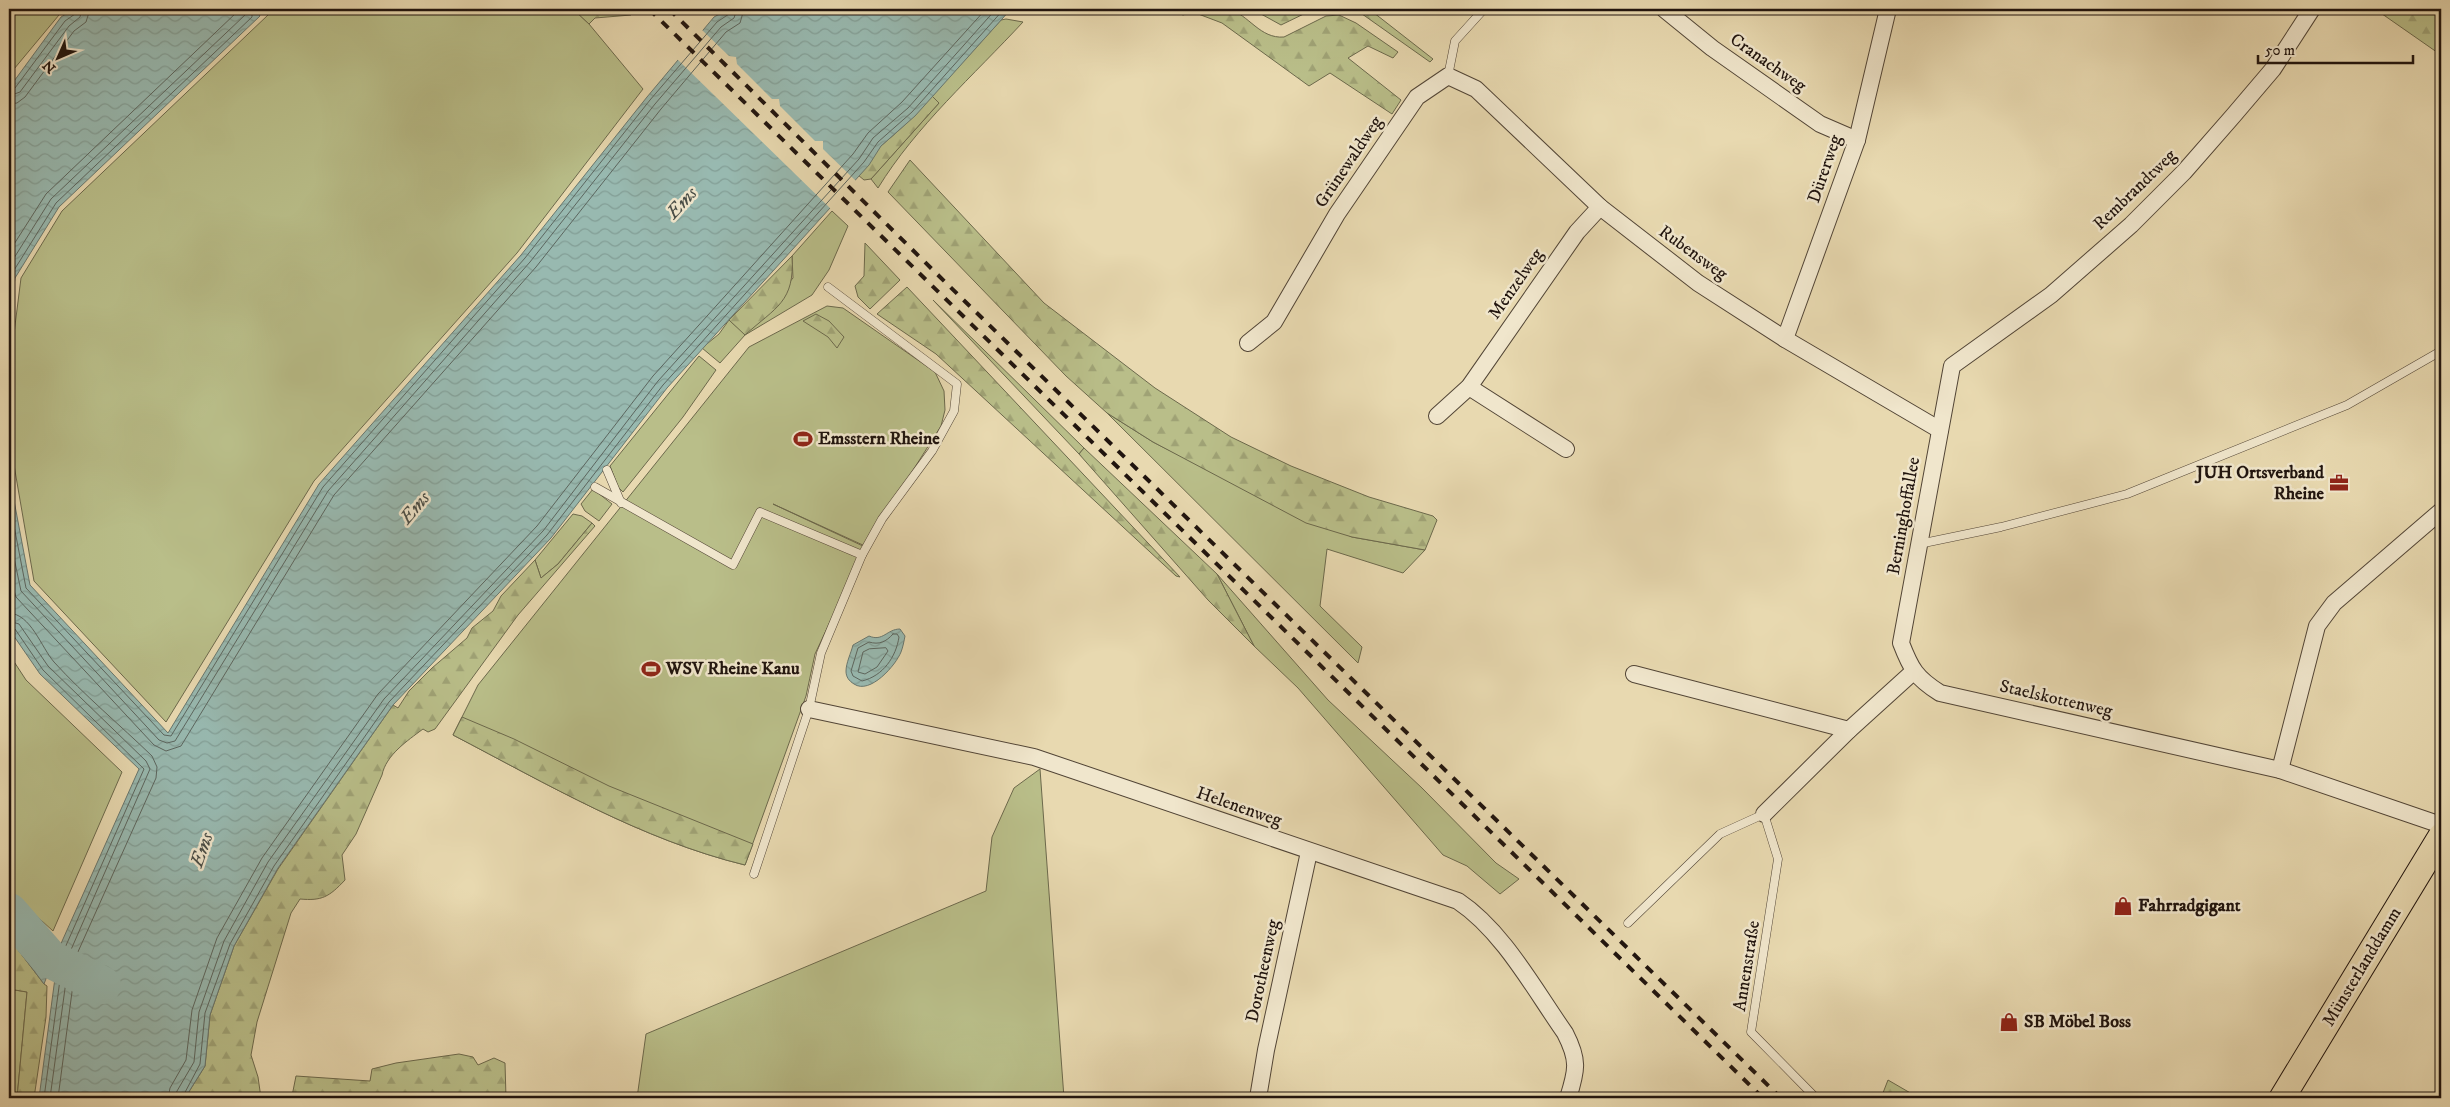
<svg xmlns="http://www.w3.org/2000/svg" width="2450" height="1107" font-family="'IM FELL DW Pica',serif">
<style>
.green{fill:#b9be89;stroke:#6c694c}
.forest{fill:url(#forest-firs);stroke:#6c694c}
.water{fill:url(#water-waves);stroke:#68776f}
.pier{fill:#e8d9b0}
.lines{fill:none;stroke-linecap:round;stroke-linejoin:round}
.shore{stroke:#5c665f;stroke-width:1}
.river{stroke:#98b9b0;stroke-width:38}
.service-casing{stroke:#524536;stroke-width:9}
.minor-casing{stroke:#524536;stroke-width:18}
.primary-casing{stroke:#20140e;stroke-width:27}
.service{stroke:#f0e6cc;stroke-width:8}
.minor{stroke:#f0e6cc;stroke-width:16}
.primary{stroke:#e8d9b0;stroke-width:25}
.rail{stroke:#20140e;stroke-width:4;stroke-dasharray:9 9;stroke-linecap:butt}
.labels{text-anchor:middle;dominant-baseline:central;stroke-width:5;stroke-linejoin:round;paint-order:stroke}
.street-label{font-size:18px;fill:#20140e;stroke:#f0e6cc}
.poi-label{font-size:18px;font-weight:bold;fill:#20140e;stroke:#f0e6cc;text-anchor:start}
.water-label{font-size:19px;font-style:italic;fill:#4a4e47;stroke:#f0e6cc}
</style>
<defs>
<pattern id="forest-firs" width="22" height="20" patternUnits="userSpaceOnUse" patternTransform="scale(1.25)"><rect width="22" height="20" fill="#b9be89"/><path d="M5 1l3.5 6h-7zM16 11l3.5 6h-7z" fill="#9fa275"/></pattern>
<pattern id="water-waves" width="16" height="10" patternUnits="userSpaceOnUse" patternTransform="scale(1.25)"><rect width="16" height="10" fill="#98b9b0"/><path d="M0 5q4-4 8 0t8 0" fill="none" stroke="#839e96"/></pattern>
</defs>
<rect width="100%" height="100%" fill="#e8d9b0"/>
<filter id="stains"><feTurbulence type="fractalNoise" baseFrequency=".004" numOctaves="4"/><feColorMatrix values="0 0 0 0 .2 0 0 0 0 .09 0 0 0 0 .02 0 0 0 .5 -.17"/></filter>
<radialGradient id="worn" r=".72"><stop offset=".6" stop-color="#630" stop-opacity="0"/><stop offset="1" stop-color="#630" stop-opacity=".3"/></radialGradient>
<!-- green -->
<g class="green">
<path d="M9 9H64L9 75Z"/>
<path d="M265 9H573L589 24 643 89 517 253 314 481 166 722 34 581 9 436V373L21 278 62 211 268 15Z"/>
<path d="M1006 19 1023 22C974 75 916 126 878 188L871 179 939 103 932 96 1001 20Z"/>
<path d="M832 211 848 226 829 270 812 295 745 335 720 363 702 348 719 334 729 320 745 334 793 278 792 256Z"/>
<path d="M933 300 1084 448 1079 454Z"/>
<path d="M827 306 843 308 935 372 944 391 945 410 941 426 865 546 773 504 865 547 815 654 806 696 745 865C642 840 547 784 453 735L478 685 749 347Z"/>
<path d="M699 356 716 370 683 417 623 492 618 487 610 466Z"/>
<path d="M1107 413 1153 442 1226 479 1352 537 1425 550 1403 573 1327 549 1320 606 1362 647 1358 663Z"/>
<path d="M593 489 612 504 599 521 585 511 581 504Z"/>
<path d="M573 514 582 516 592 523 558 564 541 578 535 560Z"/>
<path d="M1217 574 1328 700 1422 788 1496 863 1519 879 1500 894 1467 866 1443 855 1298 688 1254 646Z"/>
<path d="M9 654 26 680 122 772 53 931 9 891Z"/>
<path d="M1040 769 1064 1098H637L646 1034 986 891 992 837 1014 788Z"/>
<path d="M9 989 27 992 17 1098H9Z"/>
</g>
<!-- forest -->
<g class="forest">
<path d="M573 9H625L631 15 595 18 589 24Z"/>
<path d="M1170 9C1183 9 1218 5 1229 9 1249 15 1260 39 1284 37L1326 16 1339 15 1356 23 1398 52 1393 58 1368 46 1348 58 1401 100 1392 114 1330 73 1309 86 1222 23 1193 12 1183 15Z"/>
<path d="M1252 9H1314L1281 25Z"/>
<path d="M1355 9H1369L1433 59 1430 62Z"/>
<path d="M2375 9H2441V55Z"/>
<path d="M932 96 939 103 871 179 864 180 858 175C868 166 873 153 882 145 900 130 917 114 932 96Z"/>
<path d="M910 160 1044 303 1155 388 1231 437 1291 466 1369 497 1433 516 1437 520 1425 550 1352 537 1306 523 1153 442 1107 413 1066 376 888 192Z"/>
<path d="M865 243 900 280 870 309 858 297 855 286 864 276Z"/>
<path d="M792 256C795 302 776 307 745 335L729 320Z"/>
<path d="M907 287 1180 577 1176 576 936 354 877 314Z"/>
<path d="M816 314 829 321 844 337 837 348 828 337 803 321Z"/>
<path d="M1084 448 1217 574 1254 646 1208 600 1079 454Z"/>
<path d="M592 523 595 526 518 615 435 729 428 732 423 729C407 741 386 755 382 775L356 834 342 855 345 880C329 897 322 901 300 899L291 913 257 1022 251 1055 258 1077 261 1098H185L205 1066 210 1015 234 946 278 869 393 705 398 708 409 691 432 668 467 638 472 628 493 611 501 596 535 560 541 578 558 564Z"/>
<path d="M462 717 514 739 609 786 753 844 745 865C642 840 547 784 453 735Z"/>
<path d="M9 938 44 984 47 986 46 1017 34 1098H17L27 992 9 989Z"/>
<path d="M459 1054 473 1057 478 1065 494 1058 505 1063 506 1098H333L292 1096 296 1076 370 1081 372 1069 396 1063Z"/>
<path d="M1888 1080 1919 1098H1881Z"/>
</g>
<!-- water -->
<g class="water">
<path d="M74 9H256L260 16 59 207 15 278 9 325V88L61 17Z"/>
<path d="M729 9H1011L915 116 881 146 869 165 667 388 551 538 393 705 278 868 234 946 210 1015 205 1066 185 1098H39L59 948 139 769 40 674 9 629V474L30 585 168 733 319 484 521 255 647 97 714 17Z"/>
<path d="M900 629 905 636C904 641 903 647 901 652 896 665 870 695 854 684 849 681 846 677 846 671 846 663 851 653 853 645L869 636C883 642 887 629 900 629Z"/>
<path d="M9 908 37 945 55 955 44 984 9 938Z"/>
</g>
<!-- pier -->
<path class="pier" d="M701 29 729 56 736 57 737 64 772 99H779L780 106 815 141H823V149L856 181 831 209 676 58Z"/>
<g class="lines">
<!-- shore -->
<g class="shore">
<path d="M9 90 15 88 65 21 75 14 76 9"/>
<path d="M9 96 20 92 69 26 80 17 82 9"/>
<path d="M9 104 17 103 25 97 74 31 86 22 90 9"/>
<path d="M9 252 46 194 237 12 238 9"/>
<path d="M9 266 51 199 245 15V9"/>
<path d="M9 287 11 275 56 203 252 17V9"/>
<path d="M9 500 26 588 164 735 171 736 323 487 525 258 650 100 717 22 729 14 731 9"/>
<path d="M9 534 21 591 159 740 167 743 175 741 328 491 530 262 655 104 721 27 734 18 737 9"/>
<path d="M9 574 16 597 154 745 166 751 181 746 334 495 536 267 661 109 726 32 740 23 744 9"/>
<path d="M9 613C31 614 41 647 54 662 84 695 120 725 152 756L157 767 156 778 77 954 58 1098"/>
<path d="M9 621 19 624 48 666 146 761 150 769 70 952 50 1098"/>
<path d="M9 627 15 629 43 670 144 769 64 950 44 1098"/>
<path d="M893 634H897L899 637C896 657 883 676 862 681L853 676 851 671 858 648 869 642C879 645 886 642 893 634Z"/>
<path d="M886 648 888 651 877 667 865 674 858 672 863 652 869 649Z"/>
<path d="M9 916 33 948 48 957 43 970H40L14 938 9 936"/>
<path d="M168 1098 170 1088 186 1060 192 1010 217 938 262 858 378 694 537 526 653 376 853 154 868 133 902 102 986 9"/>
<path d="M175 1098 177 1091 194 1062 199 1012 224 941 268 862 384 699 543 531 658 381 859 159 873 138 908 108 996 9"/>
<path d="M182 1098 200 1064 205 1013 230 944 274 866 389 702 547 535 663 385 864 162 878 142 912 112 1004 9"/>
</g>
<!-- river -->
<path class="river" d="M9 912 50 959 102 985"/>
<!-- service casing -->
<g class="service-casing">
<g id="service">
<path d="M1448 76 1455 41 1484 9"/>
<path d="M607 470 621 503"/>
<path d="M595 487 733 565 760 512 862 555"/>
<path d="M1919 544 2001 527 2127 494 2347 405 2441 351"/>
<path d="M754 874 809 709 821 653 862 555 882 519 932 451 954 411 957 384 828 287"/>
<path d="M1628 923 1720 834 1764 814 1778 859 1751 1032 1816 1098"/>
</g>
</g>
<!-- minor casing -->
<g class="minor-casing">
<g id="minor">
<path d="M1664 9 1712 48 1820 124 1857 140"/>
<path d="M2312 9 2273 69 2233 116 2184 172 2131 225 2051 295 1952 366 1901 643C1911 669 1916 678 1940 693L2280 770 2441 825"/>
<path d="M1785 339 1857 140 1888 9"/>
<path d="M1248 343 1274 322 1337 214 1417 97 1448 76 1476 89 1600 207 1698 283 1785 339 1940 430"/>
<path d="M1469 387 1566 449"/>
<path d="M1437 416 1469 387 1577 232 1600 207"/>
<path d="M1634 674 1849 730"/>
<path d="M809 709 1034 757 1458 901C1503 931 1534 989 1565 1033 1579 1060 1577 1070 1568 1098"/>
<path d="M2280 770 2317 626 2334 603 2441 511"/>
<path d="M1764 814 1849 730 1913 672"/>
<path d="M1258 1098 1266 1050 1309 852"/>
</g>
</g>
<!-- primary casing -->
<g class="primary-casing">
<path id="primary" d="M2282 1098 2441 836"/>
</g>
<!-- service -->
<use href="#service" class="service"/>
<!-- minor -->
<use href="#minor" class="minor"/>
<!-- primary -->
<use href="#primary" class="primary"/>
<!-- rail -->
<g class="rail">
<path d="M649 9 1763 1098"/>
<path d="M669 9 939 276 1781 1098"/>
</g>
</g>
<!-- icons -->
<defs>
<g id="stadium-bare" transform="scale(1.5)"><path d="M0-5a6.5 5 0 1 0 0 10a6.5 5 0 1 0 0-10ZM-3.5-1.8h7v3.6h-7Z" fill="#8f2418" stroke="#f0e6cc" stroke-width="2.5" paint-order="stroke"/></g>
<g id="office-bare" transform="scale(1.5)"><path d="M-6-3h4V-5.5h4V-3h4V5H-6ZM-1-4.5V-3h2v-1.5ZM-6 0V1H6V0Z" fill="#8f2418" stroke="#f0e6cc" stroke-width="2.5" paint-order="stroke"/></g>
<g id="shop-bare" transform="scale(1.5)"><path d="M-5-2.5h2.3a2.7 3.5 0 0 1 5.4 0H5L5.5 6h-11ZM-1.5-2.5h3a1.5 2.3 0 0 0-3 0Z" fill="#8f2418" stroke="#f0e6cc" stroke-width="2.5" paint-order="stroke"/></g>
</defs>
<g fill-rule="evenodd">
<use href="#stadium-bare" x="803" y="439"/>
<use href="#office-bare" x="2339" y="483"/>
<use href="#stadium-bare" x="651" y="669"/>
<use href="#shop-bare" x="2123" y="906"/>
<use href="#shop-bare" x="2009" y="1022"/>
</g>
<g class="labels">
<!-- street labels -->
<g class="street-label">
<text transform="translate(1768 63) rotate(35)">Cranachweg</text>
<text transform="translate(1349 162) rotate(-56)">Grünewaldweg</text>
<text transform="translate(1825 169) rotate(-71)">Dürerweg</text>
<text transform="translate(2135 190) rotate(-44)">Rembrandtweg</text>
<text transform="translate(1693 253) rotate(36)">Rubensweg</text>
<text transform="translate(1516 284) rotate(-55)">Menzelweg</text>
<text transform="translate(1904 516) rotate(-80)">Berninghoffallee</text>
<text transform="translate(2056 699) rotate(13)">Staelskottenweg</text>
<text transform="translate(1239 807) rotate(19)">Helenenweg</text>
<text transform="translate(1747 966) rotate(-81)">Annenstraße</text>
<text transform="translate(2362 967) rotate(-59)">Münsterlanddamm</text>
<text transform="translate(1263 971) rotate(-78)">Dorotheenweg</text>
</g>
<!-- poi labels -->
<g class="poi-label">
<text x="818" y="439">Emsstern Rheine</text>
<text x="2324" y="473" text-anchor="end">JUH Ortsverband<tspan x="2324" dy="21">Rheine</tspan></text>
<text x="666" y="669">WSV Rheine Kanu</text>
<text x="2138" y="906">Fahrradgigant</text>
<text x="2024" y="1022">SB Möbel Boss</text>
</g>
<!-- water labels -->
<g class="water-label">
<text transform="translate(682 203) rotate(-48)">Ems</text>
<text transform="translate(415 508) rotate(-50)">Ems</text>
<text transform="translate(202 850) rotate(-71)">Ems</text>
</g>
</g>
<!-- margin -->
<rect width="2450" height="1107" fill="none" stroke="#e8d9b0" stroke-width="30"/>
<rect x="10" y="10" width="2430" height="1087" fill="none" stroke="#20140e" stroke-width="2.5"/>
<rect x="15" y="15" width="2420" height="1077" fill="none" stroke="#20140e"/>
<!-- north arrow -->
<g transform="translate(58 58) rotate(225)" stroke="#f0e6cc" stroke-width="4" paint-order="stroke">
<path d="M0-4L9 19L0 12L-9 19Z" fill="#20140e"/>
<text y="-8" font-size="14" font-weight="bold" text-anchor="middle" fill="#20140e">N</text>
</g>
<!-- scale -->
<path d="M2258 55v8h155v-8" fill="none" stroke="#20140e" stroke-width="2.5"/>
<text x="2265" y="55" font-size="15" fill="#20140e" stroke="#f0e6cc" stroke-width="4" paint-order="stroke">50 m</text>
<rect width="100%" height="100%" filter="url(#stains)"/>
<rect width="100%" height="100%" fill="url(#worn)"/>
</svg>
